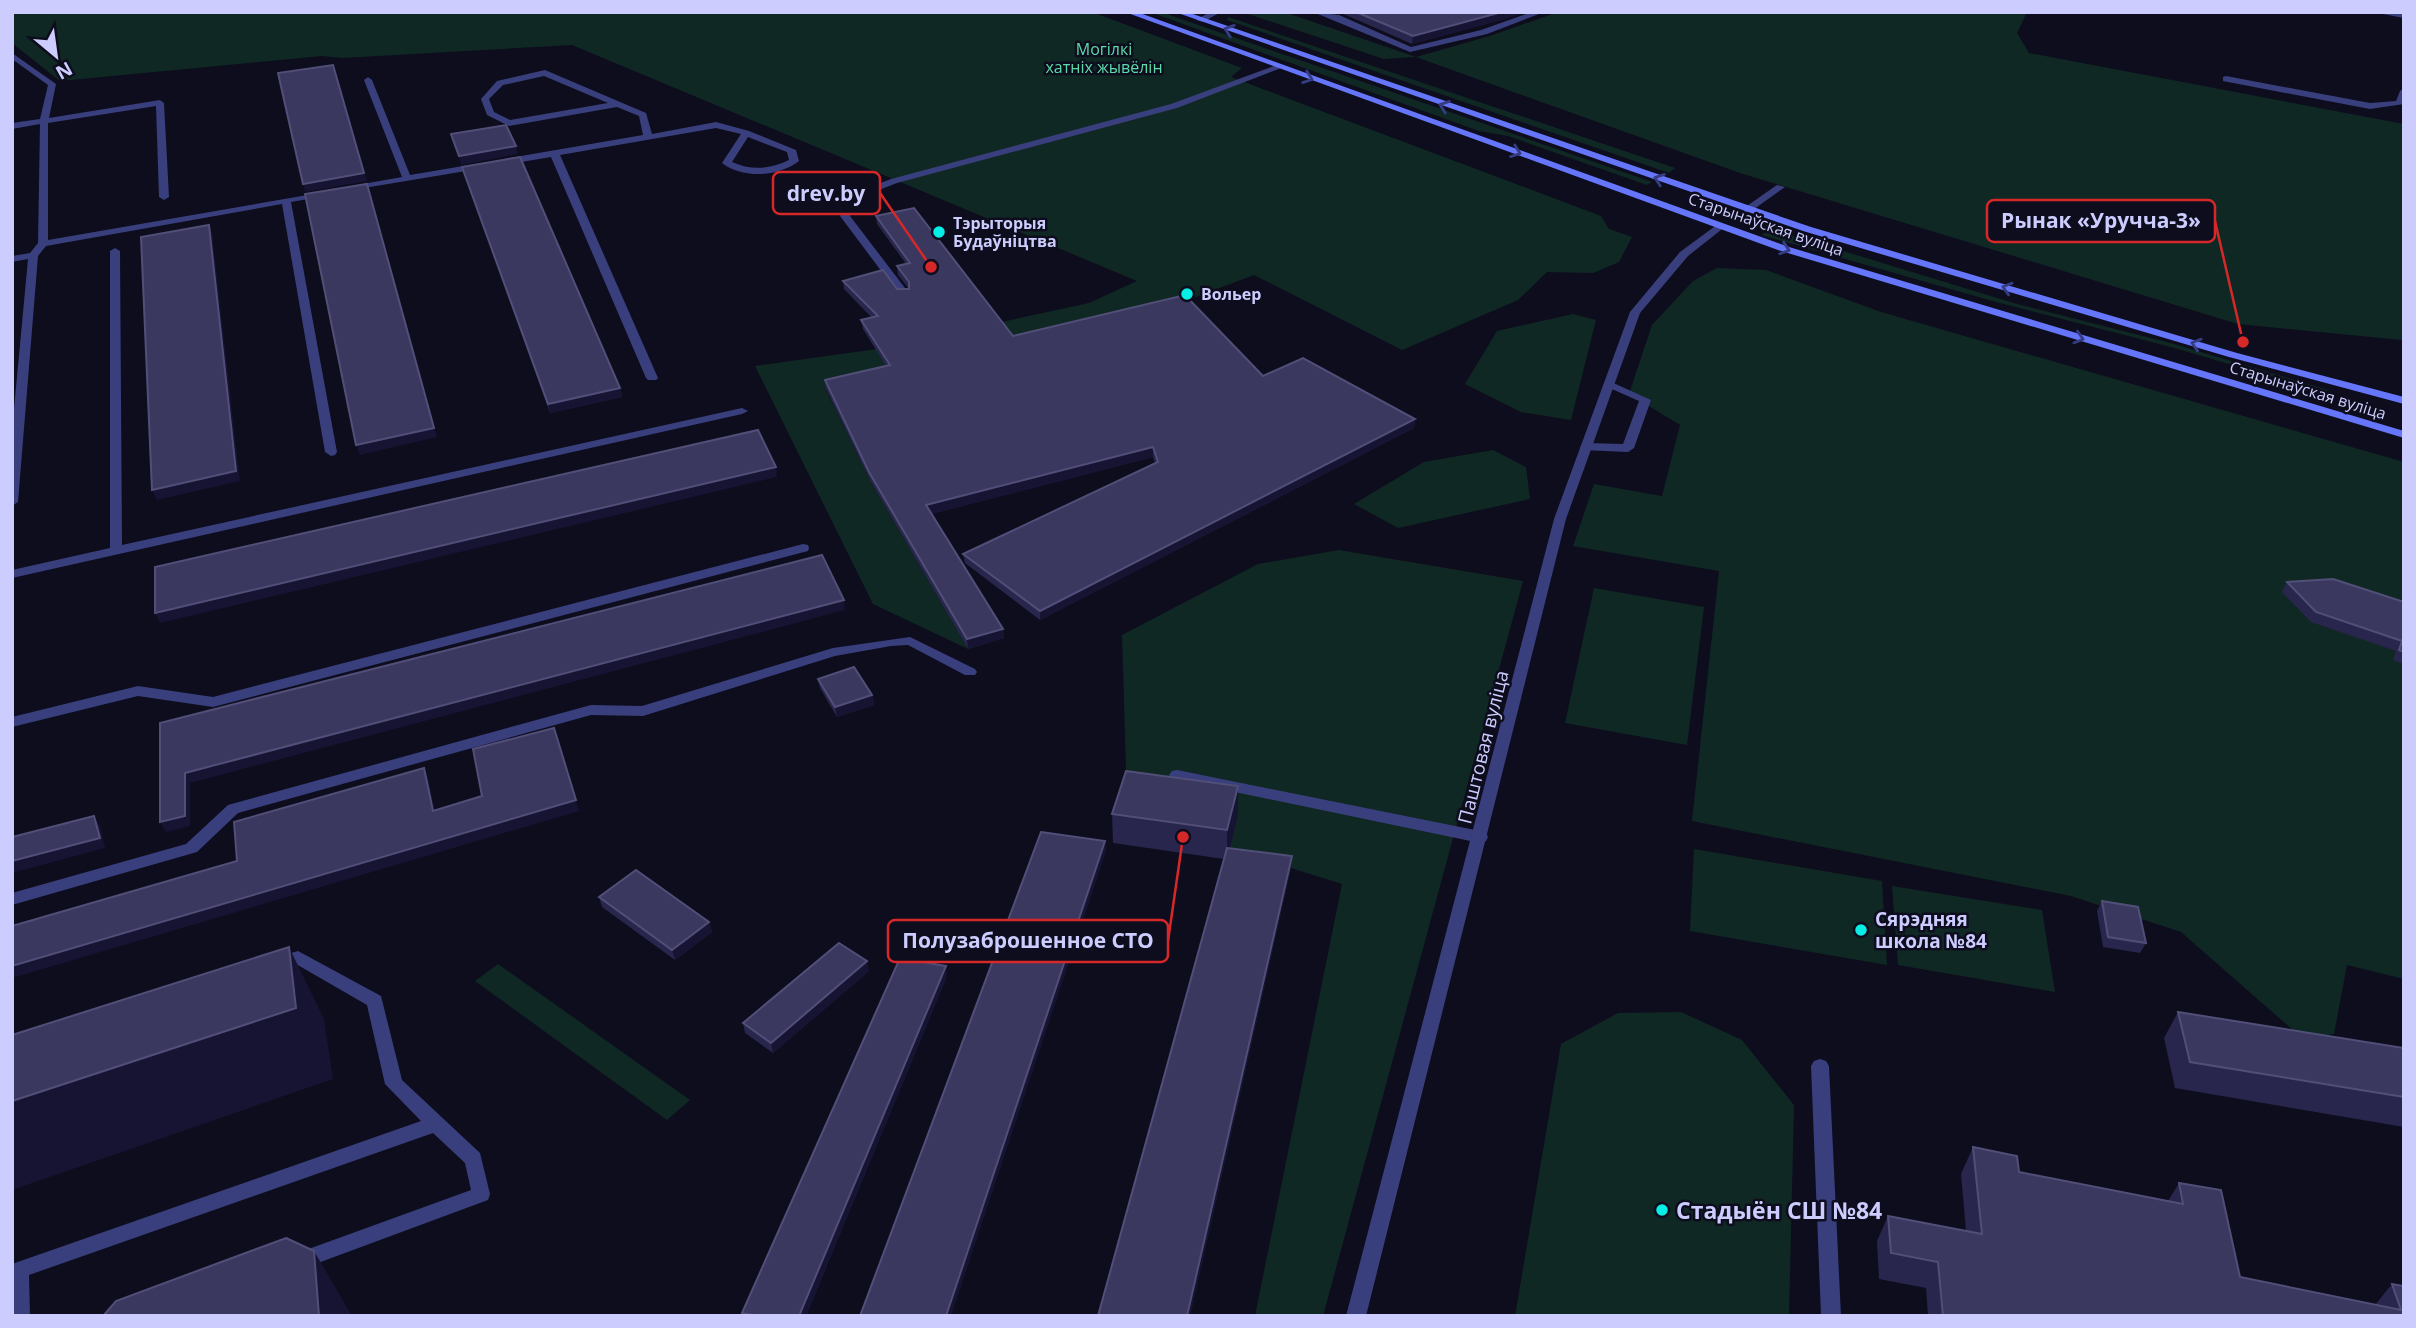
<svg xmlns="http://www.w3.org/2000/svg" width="2416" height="1328" font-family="'Open Sans',sans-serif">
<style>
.green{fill:#102824}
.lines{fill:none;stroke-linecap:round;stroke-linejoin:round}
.lane{fill:#393f7c;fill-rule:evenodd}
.street{fill:#393f7c;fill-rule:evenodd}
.secondary{fill:#6676fb;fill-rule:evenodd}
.wall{fill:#28264c}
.shaded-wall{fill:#161432}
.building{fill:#3a385f;stroke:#514f78;stroke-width:2}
.oneway{stroke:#353c81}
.poi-dot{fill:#07eee6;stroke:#0d0d1e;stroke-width:2.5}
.labels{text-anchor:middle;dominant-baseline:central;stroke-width:5;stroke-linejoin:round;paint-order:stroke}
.far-park-label{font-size:16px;fill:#5bdba9;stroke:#0d0d1e}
.far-poi-label{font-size:16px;font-weight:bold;fill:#cccdfe;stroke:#0d0d1e;text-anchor:start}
.far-street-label{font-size:16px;fill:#cccdfe;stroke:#0d0d1e}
.street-label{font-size:19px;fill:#cccdfe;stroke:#0d0d1e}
.poi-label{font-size:19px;font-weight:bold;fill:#cccdfe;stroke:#0d0d1e;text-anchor:start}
.near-poi-label{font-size:23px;font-weight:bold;fill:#cccdfe;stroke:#0d0d1e;text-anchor:start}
.leader{fill:none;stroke:#d62828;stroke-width:2.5}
.callout-dot{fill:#d62828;stroke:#0d0d1e;stroke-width:2.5}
.callout{fill:#0d0d1e;stroke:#d62828;stroke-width:2.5}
.callout-label{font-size:21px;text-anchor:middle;font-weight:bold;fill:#cccdfe}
</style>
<rect width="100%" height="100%" fill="#0d0d1e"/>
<!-- green -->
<g class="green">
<path d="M12 12H1092L1242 68 1231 77 1601 216 1609 229 1632 237 1619 262 1593 273 1547 272 1518 300 1402 350 1254 275 1172 306 826 390 871 482 968 649 873 604 755 366 877 349 1089 303 1137 281 572 45 342 58 322 56 60 81 12 43Z"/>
<path d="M1150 12H1161L1652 182 1647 185 1508 136 1479 131Z"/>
<path d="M1242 12H1284L1416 57 1490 36 1558 12H2027L2017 33 2029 53 2404 124V336L2402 340 2238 324 1740 173 1416 57 1384 59Z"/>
<path d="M1228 17 1675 168 1669 173 1227 20Z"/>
<path d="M1771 229 2017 304 2174 344 2328 390 2325 392 2171 347 1996 302 1761 235Z"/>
<path d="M1717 268 1766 270 1881 312 2404 462V979L2347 965 2334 1034 2302 1038 2181 932 2071 896 1692 821 1719 571 1573 546 1594 484 1662 496 1680 425 1629 394 1652 325 1693 281Z"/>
<path d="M1573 314 1596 320 1571 420 1521 412 1465 384 1497 331Z"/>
<path d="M1493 450 1526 467 1530 499 1398 528 1354 504 1424 462Z"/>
<path d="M1339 550 1523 581 1323 1316H1255L1342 884 1291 868 1227 860 1237 816 1127 801 1122 635 1258 564Z"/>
<path d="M1594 588 1704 607 1687 745 1565 723Z"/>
<path d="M1694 849 1882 881 1887 965 1690 931Z"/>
<path d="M1892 886 2042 910 2055 992 1898 965Z"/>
<path d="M498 964 690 1100 667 1120 475 981Z"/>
<path d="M1681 1012 1742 1040 1794 1105 1789 1316H1515L1561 1044 1618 1013Z"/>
</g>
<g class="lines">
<!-- lane -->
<g class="lane">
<path d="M1210 12H1221L1203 22 1196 20Z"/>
<path d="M1313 12 1339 15 1411 47 1481 30 1532 12H1544L1487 34 1410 52Z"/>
<path d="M2382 12 2404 14V18L2383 14Z"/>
<path d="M12 53 56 84 49 118 160 100 164 103 169 197 164 200 159 197 156 106 48 123V240L325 192V196L291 202 337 452 335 455 331 456 325 452 282 204 46 246 38 256 18 502 12 506V430L28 259 12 262V256L30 253 38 243 40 124 12 129V123L40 119 48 85 12 59Z"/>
<path d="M1277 65 1284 67 1177 108 897 183 861 197 850 216 908 292V296H900L840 216 854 193 891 179 1171 104Z"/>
<path d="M545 70 646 113 652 134 716 122 749 131 796 150 799 161C778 177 743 179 722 163L741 134 716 128 560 155 658 378 656 380H648L646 378 551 157 504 165 499 162 504 159 643 135 639 116 617 107 509 126 487 115 481 99 497 81ZM544 76 608 103 510 120 494 112 489 99 503 85ZM748 137 787 152 789 160C770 169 752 171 732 162Z"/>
<path d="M2226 76 2370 103 2396 101 2400 91 2404 88V104L2370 109 2223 81V77Z"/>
<path d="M368 77 372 80 410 175 481 163 484 164V168L346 191V187L402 177 364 80Z"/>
<path d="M1777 185 1785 187 1750 212H1744V208Z"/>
<path d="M115 248 120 251 122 545 742 408 748 411 742 414 12 578V570L110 548V251Z"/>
<path d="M1609 381 1651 400 1634 448 1628 452 1582 450 1580 447 1582 444 1586 443 1623 444 1639 401 1605 386 1603 384Z"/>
<path d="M803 544 808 545 809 548 808 551 213 707 138 696 12 727V717L138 686 213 697Z"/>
<path d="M910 637 975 669 977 672 975 675H965L908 645 891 646 835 656 643 716 591 715 238 813 197 852 12 905V893L186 844 228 805 591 705 642 706 833 648Z"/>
<path d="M1177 770 1480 831 1486 833 1488 837 1486 841 1480 843 1172 779 1169 775 1172 771Z"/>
<path d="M298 951 381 996 402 1080 480 1153 490 1194 488 1200 299 1270 292 1267 289 1261 292 1255 471 1190 465 1163 433 1133 29 1275 30 1316H12V1264L421 1121 385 1084 367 1005 296 964 277 970 271 969 269 964 271 959Z"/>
<path d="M1820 1059 1826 1061 1829 1066 1841 1316H1821L1811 1066 1814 1061Z"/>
</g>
<!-- street -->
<path class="street" d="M1718 224 1726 226 1688 256 1640 313 1566 519 1366 1316H1346L1554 519 1630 312 1680 252Z"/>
<!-- secondary -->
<g class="secondary">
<path d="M1125 12H1137L1789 247 2404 431V438L1781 251Z"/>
<path d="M1175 12H1187L1811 227 2237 353 2404 397V404L2229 357 1803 231Z"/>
</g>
</g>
<!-- wall -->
<g class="wall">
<path d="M1339 12H1524L1508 18 1412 44Z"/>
<path d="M462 167 620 388 622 397 550 413Z"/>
<path d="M876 216 1013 336 1263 376 1415 419 1414 428 1040 620 965 563 963 554 1155 463 1153 457 931 514 1003 629 1004 638 968 649 871 482 826 389 825 380 886 366 863 329 861 320 872 318 844 289 843 281 897 289H909L898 275 897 266 906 264 877 224Z"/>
<path d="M2287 582 2404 602V664L2393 660 2396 651 2311 622 2282 592Z"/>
<path d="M818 679 872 695 874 705 837 717 820 688Z"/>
<path d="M1112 814 1238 816 1230 848 1291 868 1190 1316H1098L1224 859 1113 843Z"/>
<path d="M599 897 709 922 712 932 675 960 602 907Z"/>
<path d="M2102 901 2146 943 2140 953 2103 947 2097 911Z"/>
<path d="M869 971 773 1053 745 1033 743 1023Z"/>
<path d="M947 976 806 1316H743L742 1313Z"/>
<path d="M2178 1012 2404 1048V1127L2175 1088 2164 1038Z"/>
<path d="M1973 1147 2019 1172 2168 1201 2179 1183 2240 1277 2375 1305 2392 1284 2404 1316H1928L1926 1288 1879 1279 1877 1241 1888 1216 1966 1231 1961 1174Z"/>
</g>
<!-- shaded-wall -->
<g class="shaded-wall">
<path d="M1502 12H1524L1508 18 1412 44 1413 36Z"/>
<path d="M333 65 367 181 305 192 303 184Z"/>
<path d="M516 146 518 154 461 165 459 156Z"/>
<path d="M370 192 437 437 360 455 356 445Z"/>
<path d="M209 225 212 233 240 481 157 500 152 490Z"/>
<path d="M620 388 622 397 550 413 548 404Z"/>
<path d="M1415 419 1414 428 1040 620V611Z"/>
<path d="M1153 447V457L927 515 926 505Z"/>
<path d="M776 467 777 477 160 623 155 613Z"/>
<path d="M844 600 845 610 190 783V826L166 832 160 822 185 773Z"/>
<path d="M1003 629 1004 638 968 649 967 639Z"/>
<path d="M872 695 874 705 837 717 835 707Z"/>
<path d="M554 728 579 811 12 978V966L576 800Z"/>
<path d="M424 768 428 778 437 821 433 811Z"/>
<path d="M1238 786V816L1227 860V830Z"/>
<path d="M94 816 100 826 105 848 12 873V861Z"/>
<path d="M1105 841 1106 851 951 1316H946Z"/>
<path d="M1292 856 1291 868 1190 1316H1187Z"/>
<path d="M709 922 712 932 675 960 672 950Z"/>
<path d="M289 947 324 1019 333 1079 12 1190V1101Z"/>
<path d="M867 961 869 971 773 1053 771 1043Z"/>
<path d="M946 966 947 976 806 1316H799Z"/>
<path d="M314 1251 352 1316H319Z"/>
</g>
<!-- building -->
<g class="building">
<path d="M1356 12H1502L1413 36Z"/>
<path d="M333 65 364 173 303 184 278 73Z"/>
<path d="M506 125 516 146 459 156 451 134Z"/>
<path d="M520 157 620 388 548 404 462 167Z"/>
<path d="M367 184 434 428 356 445 305 194Z"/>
<path d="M914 208 1013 336 1185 295 1263 376 1303 358 1415 419 1040 611 963 554 1158 462 1153 447 926 505 1003 629 967 639 869 472 825 380 890 365 861 320 878 316 843 281 883 270 897 289H909V282L897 266 910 263 876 216Z"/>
<path d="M209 225 236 471 152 490 141 237Z"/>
<path d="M758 430 776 467 155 613V567Z"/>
<path d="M822 555 844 600 185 773V816L160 822V723Z"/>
<path d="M2333 579 2404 602V652L2399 650 2402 641 2316 612 2287 582Z"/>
<path d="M854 667 872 695 835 707 818 679Z"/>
<path d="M554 728 576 800 12 966V926L237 861 234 822 424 768 433 811 482 796 473 749Z"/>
<path d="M1126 771 1238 786 1227 830 1112 814Z"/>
<path d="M94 816 100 838 12 861V837Z"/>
<path d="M1041 832 1105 841 946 1316H860Z"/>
<path d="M1227 848 1292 856 1187 1316H1098Z"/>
<path d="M636 870 709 922 672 950 599 897Z"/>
<path d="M2102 901 2138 907 2146 943 2108 937Z"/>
<path d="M839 943 867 961 771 1043 743 1023Z"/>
<path d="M289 947 296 1008 12 1101V1035Z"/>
<path d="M900 958 946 966 799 1316H758L742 1313Z"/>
<path d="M2178 1012 2404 1048V1097L2190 1062Z"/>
<path d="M1973 1147 2017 1156 2019 1172 2183 1204 2179 1183 2221 1190 2240 1277 2401 1310 2392 1284 2404 1286V1316H1943L1938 1262 1891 1253 1888 1216 1982 1234Z"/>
<path d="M286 1238 314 1251 319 1316H103L116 1301Z"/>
</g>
<!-- one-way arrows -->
<defs><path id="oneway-chevron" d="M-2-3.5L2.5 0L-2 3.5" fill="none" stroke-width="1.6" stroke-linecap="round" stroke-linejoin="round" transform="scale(1.75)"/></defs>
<g class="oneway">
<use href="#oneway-chevron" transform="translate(1229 30) rotate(-161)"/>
<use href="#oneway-chevron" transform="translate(1308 78) rotate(20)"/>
<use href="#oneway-chevron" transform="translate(1444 106) rotate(-161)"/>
<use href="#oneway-chevron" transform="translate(1516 152) rotate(20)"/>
<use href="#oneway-chevron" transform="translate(1659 179) rotate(-161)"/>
<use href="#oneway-chevron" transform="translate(1785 249) rotate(18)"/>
<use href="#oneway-chevron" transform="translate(2007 288) rotate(-163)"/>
<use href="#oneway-chevron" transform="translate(2079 338) rotate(17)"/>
<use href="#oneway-chevron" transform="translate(2196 344) rotate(-163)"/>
</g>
<!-- markers -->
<g class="poi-dot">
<circle cx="939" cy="232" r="7"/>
<circle cx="1187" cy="294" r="7"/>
<circle cx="1861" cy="930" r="7"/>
<circle cx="1662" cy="1210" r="7"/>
</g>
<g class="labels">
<!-- far-park labels -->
<g class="far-park-label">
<text x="1104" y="49">Могілкі<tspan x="1104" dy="18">хатніх жывёлін</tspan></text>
</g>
<!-- far-poi labels -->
<g class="far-poi-label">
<text x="953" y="223">Тэрыторыя<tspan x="953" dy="18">Будаўніцтва</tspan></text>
<text x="1201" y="294">Вольер</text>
</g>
<!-- far-street labels -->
<g class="far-street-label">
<text transform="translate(1766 224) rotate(19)">Старынаўская вуліца</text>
<text transform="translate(2308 390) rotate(17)">Старынаўская вуліца</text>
</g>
<!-- street labels -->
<g class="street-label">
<text transform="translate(1483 747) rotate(-76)">Паштовая вуліца</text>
</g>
<!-- poi labels -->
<g class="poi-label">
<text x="1875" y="919">Сярэдняя<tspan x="1875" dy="22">школа №84</tspan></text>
</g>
<!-- near-poi labels -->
<g class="near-poi-label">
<text x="1676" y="1210">Стадыён СШ №84</text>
</g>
</g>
<!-- callouts -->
<path class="leader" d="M931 267L880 193M2243 342L2215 221M1183 837L1168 941"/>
<g class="callout-dot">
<circle cx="931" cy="267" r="7"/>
<circle cx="2243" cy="342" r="7"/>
<circle cx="1183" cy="837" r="7"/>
</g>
<g class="callout">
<rect x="773" y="172" width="107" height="42" rx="7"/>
<rect x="1987" y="200" width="228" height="42" rx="7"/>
<rect x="888" y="920" width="280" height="42" rx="7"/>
</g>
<g class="callout-label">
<text x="826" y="201">drev.by</text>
<text x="2101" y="228">Рынак «Уручча-3»</text>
<text x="1028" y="948">Полузаброшенное СТО</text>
</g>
<!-- border -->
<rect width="2416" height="1328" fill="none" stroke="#cccdfe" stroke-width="28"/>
<!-- north arrow -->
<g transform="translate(56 56) rotate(151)" stroke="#0d0d1e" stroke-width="5" paint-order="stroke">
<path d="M0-5L12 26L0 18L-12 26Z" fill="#cccdfe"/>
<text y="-10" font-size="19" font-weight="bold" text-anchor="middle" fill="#cccdfe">N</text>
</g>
</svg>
